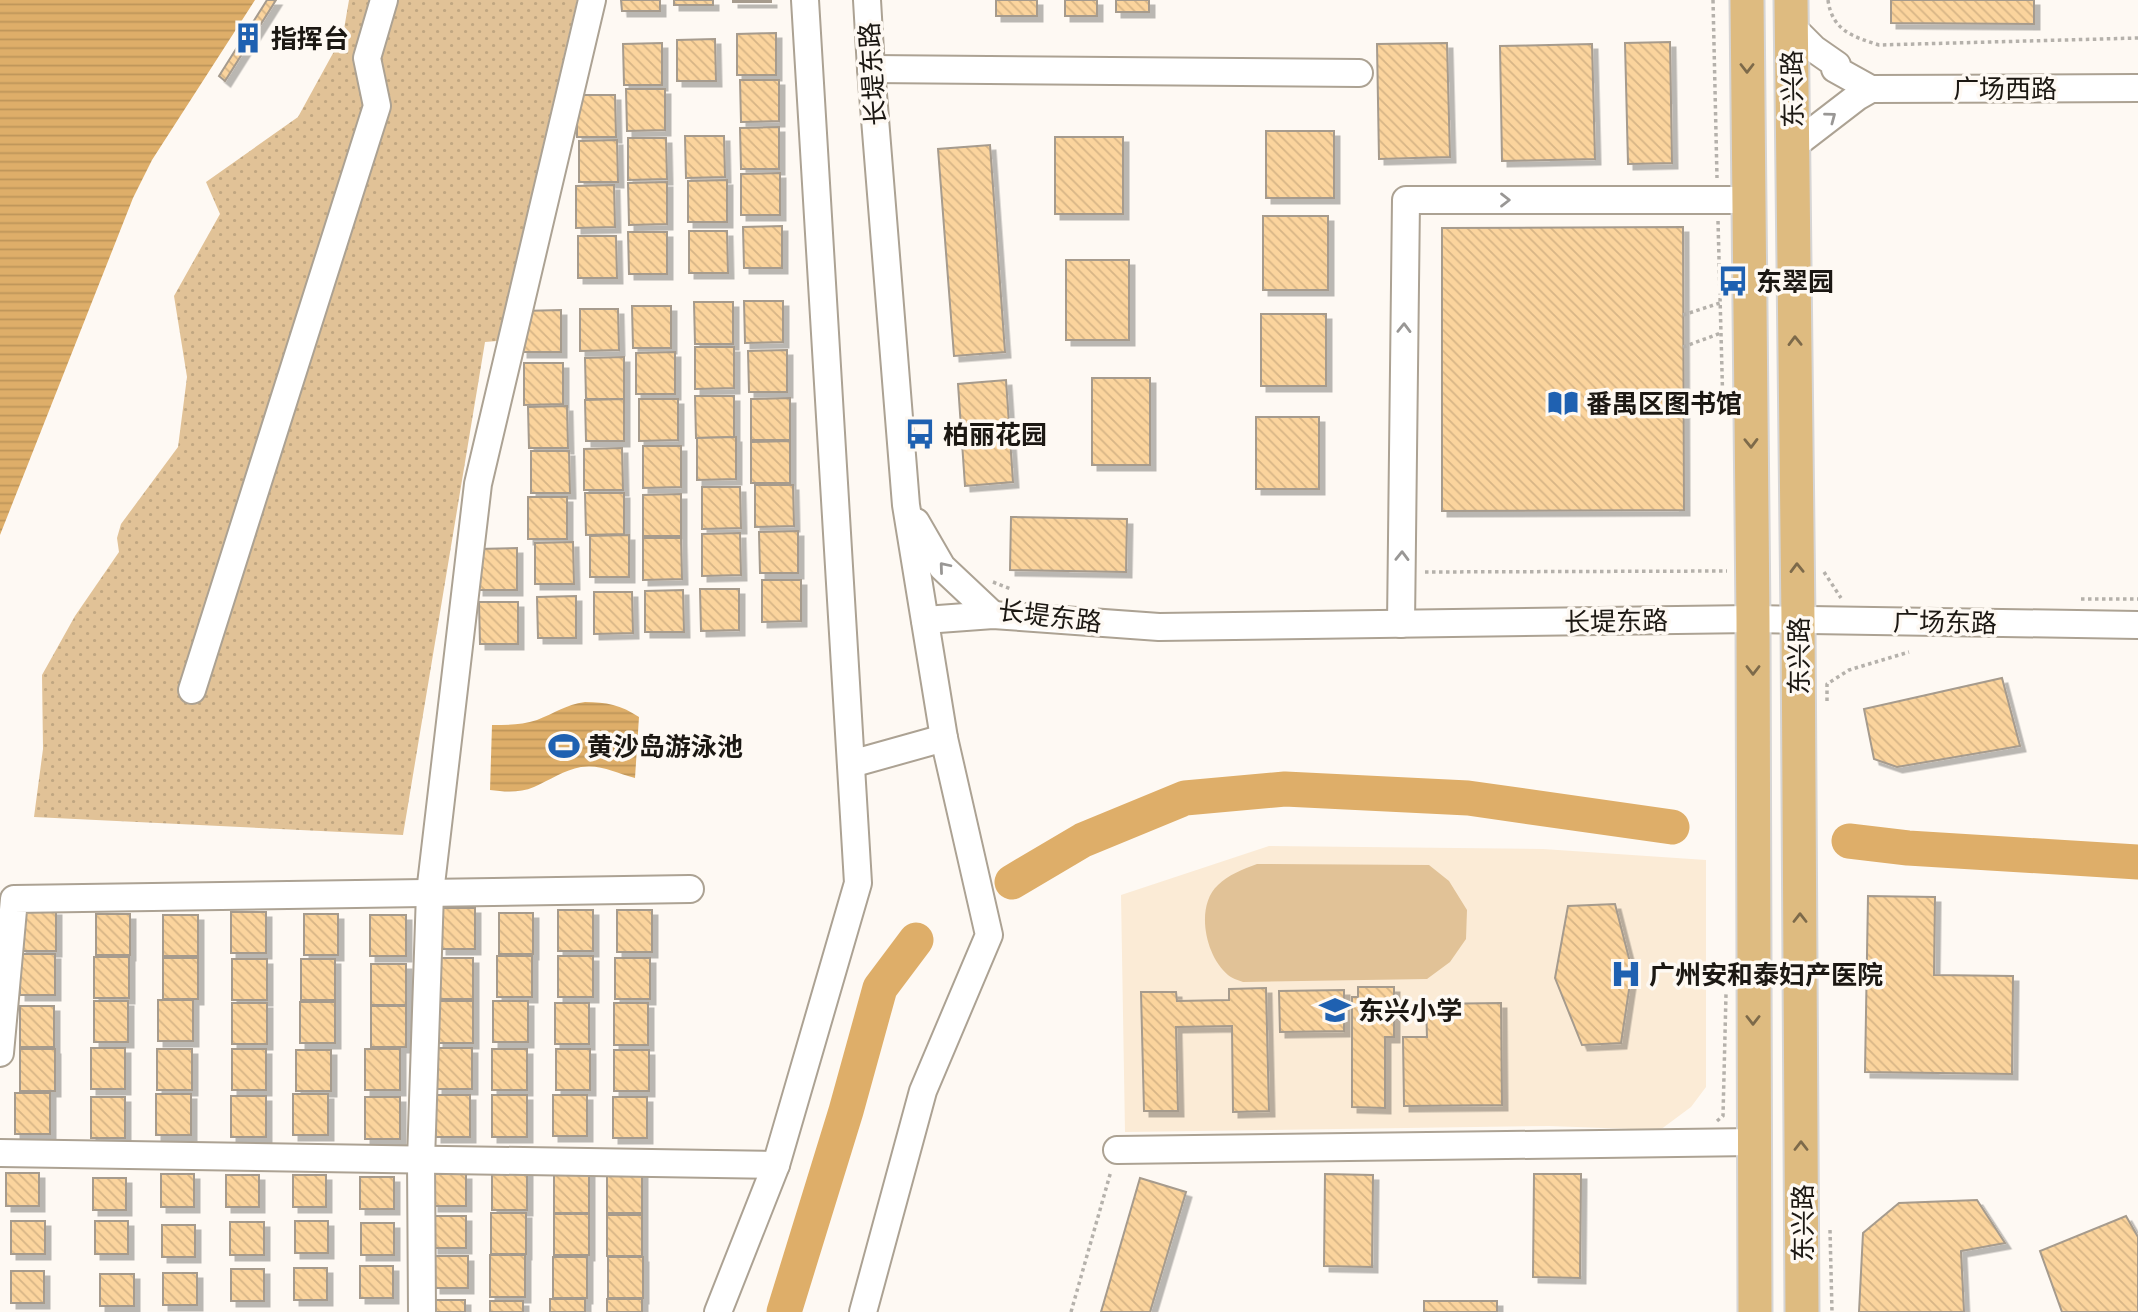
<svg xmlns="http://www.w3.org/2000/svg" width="2138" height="1312" font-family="'Titillium Web','Noto Sans SC',sans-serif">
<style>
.built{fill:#fbebd6}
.grass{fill:url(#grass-dots)}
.garden{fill:#e1c297}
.water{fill:url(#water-rules)}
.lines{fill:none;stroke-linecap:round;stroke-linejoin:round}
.river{stroke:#deae69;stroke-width:35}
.building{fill:url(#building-back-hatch);stroke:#a69b8d;stroke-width:2;filter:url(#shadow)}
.minor-casing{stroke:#aca293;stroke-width:30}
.major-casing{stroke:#d6d5d5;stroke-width:37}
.path{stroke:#b5b1ab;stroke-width:3.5;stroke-dasharray:3.5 3.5;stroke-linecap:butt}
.minor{stroke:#fff;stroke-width:26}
.major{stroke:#debb80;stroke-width:33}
.oneway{stroke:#7d6a4a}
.oneway2{stroke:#999795}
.labels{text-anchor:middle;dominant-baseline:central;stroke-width:7;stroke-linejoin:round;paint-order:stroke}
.poi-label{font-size:26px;font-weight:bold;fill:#1c1813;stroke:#fef9f3;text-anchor:start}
.street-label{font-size:26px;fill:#1c1813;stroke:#fef9f3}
</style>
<defs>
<pattern id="grass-dots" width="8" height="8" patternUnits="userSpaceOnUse" patternTransform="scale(1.75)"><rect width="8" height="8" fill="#e1c297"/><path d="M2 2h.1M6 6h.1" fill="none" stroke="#c0a681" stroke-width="1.8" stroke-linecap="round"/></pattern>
<pattern id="water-rules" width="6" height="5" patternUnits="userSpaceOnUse" patternTransform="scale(1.75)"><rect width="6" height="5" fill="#deae69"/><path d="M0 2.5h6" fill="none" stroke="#be955a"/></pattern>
<pattern id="building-back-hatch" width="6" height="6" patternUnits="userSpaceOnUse" patternTransform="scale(1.75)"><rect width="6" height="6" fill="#fbd49d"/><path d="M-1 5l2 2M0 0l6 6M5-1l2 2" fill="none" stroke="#d7b586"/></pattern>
<filter id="shadow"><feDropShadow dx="5.5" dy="5.5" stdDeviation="0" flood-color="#0004"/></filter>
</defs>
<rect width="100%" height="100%" fill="#fef9f3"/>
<!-- built -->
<path class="built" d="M1269 846 1543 849 1706 860V1087L1691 1107 1660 1130 1549 1126 1125 1132 1121 895Z"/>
<!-- grass -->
<path class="grass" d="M349 0H577L497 341 485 342 403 835 34 817 43 749 42 675 75 616 119 552 117 538 121 524 178 447 187 377 174 296 220 214 206 182 298 117 343 35Z"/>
<!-- garden -->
<path class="garden" d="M1257 864 1429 865 1449 881 1467 910 1466 939 1450 962 1427 979 1243 982C1238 980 1231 978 1228 975 1205 956 1195 906 1218 885 1228 875 1243 869 1257 864Z"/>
<!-- water -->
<g class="water">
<path d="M0 0H255L152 160 133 198 0 535Z"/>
<path d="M585 702C606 702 621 705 639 717L635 778C616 773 601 764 581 767 564 770 550 780 534 787 520 793 505 792 490 790L492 725C507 725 522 725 537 720 555 713 565 705 585 702Z"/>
</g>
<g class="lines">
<!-- river -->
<g class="river">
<path d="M1849 841 1908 848 2138 862"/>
<path d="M1012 882 1083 840 1185 798 1285 789 1468 798 1672 827"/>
<path d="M784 1312 846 1111 880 988 916 940"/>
</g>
</g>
<!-- building -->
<g class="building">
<path d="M267 0H276L225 81 219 76Z"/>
<path d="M621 0H660V11H622Z"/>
<rect x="674" y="0" width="39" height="5"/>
<rect x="733" y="0" width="38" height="2"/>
<rect x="996" y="0" width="41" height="16"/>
<rect x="1065" y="0" width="32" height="16"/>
<rect x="1116" y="0" width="33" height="12"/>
<path d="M1891 0H2034V24L1891 23Z"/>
<path d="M776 33V75H737V34Z"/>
<path d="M715 39 716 81H677V40Z"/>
<path d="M1670 42 1672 163 1628 164 1625 43Z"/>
<path d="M662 43V85H624L623 44Z"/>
<path d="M1447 43 1450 157 1379 159 1377 44Z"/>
<path d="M1592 44 1595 159 1502 161 1500 46Z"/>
<path d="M740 80H779V121L741 122Z"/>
<path d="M626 89H665V130L627 131Z"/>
<path d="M577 95H615L616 137H577Z"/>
<path d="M779 127V169H741L740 128Z"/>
<rect x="1266" y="131" width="68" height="67"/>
<path d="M685 136H724L725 177 686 178Z"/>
<rect x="1055" y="137" width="68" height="77"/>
<path d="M628 138H666L667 179 628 180Z"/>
<path d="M617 140 618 182H579V141Z"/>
<path d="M990 145 1005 352 954 356 938 149Z"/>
<path d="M780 173V215H741V174Z"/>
<path d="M727 180V222H688V181Z"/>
<path d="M667 182V224L629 225 628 183Z"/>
<path d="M614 185 615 227 576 228V186Z"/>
<rect x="1263" y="216" width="65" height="74"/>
<path d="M782 226V268H744L743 227Z"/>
<path d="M1683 227 1684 510 1442 511V228Z"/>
<path d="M689 231H727L728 273H689Z"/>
<path d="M628 232H667V274H629Z"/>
<path d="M578 236H616L617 278H578Z"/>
<rect x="1066" y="260" width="63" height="80"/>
<path d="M744 301H783V342L745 343Z"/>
<path d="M694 302H733V344H695Z"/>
<path d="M632 306H671V348H633Z"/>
<path d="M580 309H618L619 350 580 351Z"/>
<path d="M561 310V352H522V311Z"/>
<rect x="1261" y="314" width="65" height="72"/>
<path d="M695 347H734V388L695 389Z"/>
<path d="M787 350V392H749L748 351Z"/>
<path d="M675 352V394H636V353Z"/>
<path d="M624 357V399H586L585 358Z"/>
<path d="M524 363H563V404L524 405Z"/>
<rect x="1092" y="378" width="58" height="87"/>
<path d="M1006 380 1013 482 965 486 958 384Z"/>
<path d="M695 396H734V437L696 438Z"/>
<path d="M790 398V440H751V399Z"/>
<path d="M624 399V441H586L585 400Z"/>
<path d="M639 399H678V440L639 441Z"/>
<path d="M567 406 568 448H529L528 407Z"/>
<rect x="1256" y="417" width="63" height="72"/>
<path d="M736 437V479L697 480V438Z"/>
<path d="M790 441V483H751V442Z"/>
<path d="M643 446H681V487L643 488Z"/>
<path d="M622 448 623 490H584V449Z"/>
<path d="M531 451H569L570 493H531Z"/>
<path d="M755 485H793L794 526 755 527Z"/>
<path d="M702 487H740L741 528 702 529Z"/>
<path d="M585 493H624V534L586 535Z"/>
<path d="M681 494V536H643V495Z"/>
<rect x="528" y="497" width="39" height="42"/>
<path d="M1011 517 1127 519 1126 572 1010 570Z"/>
<path d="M798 531V573H760L759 532Z"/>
<path d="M740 533 741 575 702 576V534Z"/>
<path d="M629 535V577H590V536Z"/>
<path d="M643 538H681L682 579 643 580Z"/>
<path d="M573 542 574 584H535V543Z"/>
<path d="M517 548V590H478V549Z"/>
<path d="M762 580H801V621L762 622Z"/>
<path d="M700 589H739V630L701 631Z"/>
<path d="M683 590 684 632H645V591Z"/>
<path d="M594 592H632L633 633 594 634Z"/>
<path d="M576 596V638H538L537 597Z"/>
<path d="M479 602H518V644H480Z"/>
<path d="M2002 678 2020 746 1897 767 1874 759 1864 709Z"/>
<path d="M1868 896 1935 897 1934 975 2013 976 2012 1074 1865 1072Z"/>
<path d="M1615 904 1632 970 1621 1043 1582 1045 1555 978 1568 906Z"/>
<rect x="441" y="908" width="34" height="41"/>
<rect x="21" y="910" width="35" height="41"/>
<rect x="558" y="910" width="35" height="41"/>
<rect x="617" y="910" width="35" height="42"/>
<rect x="231" y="912" width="35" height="41"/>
<rect x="499" y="913" width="34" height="41"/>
<rect x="96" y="914" width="34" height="41"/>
<rect x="304" y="914" width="34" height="41"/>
<rect x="163" y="915" width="35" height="41"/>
<rect x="370" y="915" width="36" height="41"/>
<rect x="20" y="954" width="35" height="41"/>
<rect x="497" y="956" width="35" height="41"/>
<rect x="558" y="956" width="35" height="41"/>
<rect x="94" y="957" width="35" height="41"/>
<rect x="163" y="958" width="35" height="41"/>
<rect x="438" y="958" width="35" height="41"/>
<rect x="615" y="958" width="35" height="41"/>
<rect x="232" y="959" width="35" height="41"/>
<rect x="301" y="959" width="34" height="41"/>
<rect x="371" y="964" width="35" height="41"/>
<path d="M1358 987H1394V1037H1385V1108L1352 1107V997H1358Z"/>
<path d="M1266 988 1269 1111 1233 1112 1232 1026 1176 1027 1178 1111H1144L1141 992H1176L1177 1001 1229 1000V989Z"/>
<path d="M1344 990V1031L1280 1032 1279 991Z"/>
<rect x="158" y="1000" width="35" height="41"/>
<rect x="94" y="1001" width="34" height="41"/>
<rect x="438" y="1001" width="35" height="42"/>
<rect x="493" y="1001" width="35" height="41"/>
<rect x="300" y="1002" width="35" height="41"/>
<rect x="232" y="1003" width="35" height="41"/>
<rect x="555" y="1003" width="34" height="41"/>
<rect x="614" y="1003" width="34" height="42"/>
<path d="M1501 1003 1502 1105 1404 1106 1403 1037H1427L1426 1004Z"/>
<rect x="20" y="1006" width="34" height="41"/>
<rect x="371" y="1006" width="35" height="41"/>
<rect x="91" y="1048" width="34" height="41"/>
<rect x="437" y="1048" width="35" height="41"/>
<rect x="20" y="1049" width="35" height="42"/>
<rect x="157" y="1049" width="35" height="41"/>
<rect x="232" y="1049" width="34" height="41"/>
<rect x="365" y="1049" width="35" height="41"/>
<rect x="492" y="1049" width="35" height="41"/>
<rect x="556" y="1049" width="34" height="41"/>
<rect x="296" y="1050" width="35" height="41"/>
<rect x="614" y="1050" width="35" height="41"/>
<rect x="15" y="1093" width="35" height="41"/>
<rect x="156" y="1094" width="35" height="41"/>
<rect x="293" y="1094" width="35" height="41"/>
<rect x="436" y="1095" width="34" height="42"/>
<rect x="492" y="1095" width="35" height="42"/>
<rect x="553" y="1095" width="34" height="41"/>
<rect x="231" y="1096" width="35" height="41"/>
<rect x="91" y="1097" width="34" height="41"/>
<rect x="365" y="1097" width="35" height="42"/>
<rect x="613" y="1097" width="34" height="41"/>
<rect x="492" y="1169" width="35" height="41"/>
<rect x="554" y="1171" width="35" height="42"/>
<rect x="607" y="1171" width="35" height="42"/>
<rect x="6" y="1173" width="33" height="33"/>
<rect x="161" y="1174" width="33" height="33"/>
<rect x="433" y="1174" width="33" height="32"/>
<path d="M1325 1174 1373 1175 1372 1267 1324 1266Z"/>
<path d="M1534 1174H1581L1580 1278 1533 1277Z"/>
<rect x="226" y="1175" width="33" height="32"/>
<rect x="293" y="1175" width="33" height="32"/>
<rect x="360" y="1177" width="34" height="32"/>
<rect x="93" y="1178" width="33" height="32"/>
<path d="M1140 1178 1186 1192 1150 1312H1101Z"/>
<path d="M1977 1200 2005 1243 1961 1251 1964 1312H1859L1863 1233 1899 1203Z"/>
<rect x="491" y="1213" width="35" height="41"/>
<rect x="554" y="1214" width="35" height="41"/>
<rect x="607" y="1215" width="35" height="41"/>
<rect x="433" y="1216" width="33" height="32"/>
<path d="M2126 1216 2138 1237V1312H2062L2040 1251Z"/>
<rect x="11" y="1221" width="34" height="33"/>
<rect x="95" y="1221" width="33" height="33"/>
<rect x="295" y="1221" width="33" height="32"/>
<rect x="230" y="1222" width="34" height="33"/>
<rect x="361" y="1223" width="33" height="32"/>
<rect x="162" y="1225" width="33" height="32"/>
<rect x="490" y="1255" width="35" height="42"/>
<rect x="435" y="1256" width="33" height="32"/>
<rect x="553" y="1257" width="34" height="41"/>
<rect x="608" y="1257" width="35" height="41"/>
<rect x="360" y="1266" width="33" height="32"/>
<rect x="294" y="1268" width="33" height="32"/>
<rect x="231" y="1269" width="33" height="32"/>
<rect x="11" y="1271" width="33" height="32"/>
<rect x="163" y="1273" width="34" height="32"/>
<rect x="100" y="1274" width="34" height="32"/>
<rect x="550" y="1299" width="35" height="13"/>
<rect x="607" y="1299" width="35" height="13"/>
<rect x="432" y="1300" width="33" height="12"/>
<rect x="490" y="1301" width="33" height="11"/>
<rect x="1424" y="1301" width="73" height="11"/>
</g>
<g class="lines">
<!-- minor casing -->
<g class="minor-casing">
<g id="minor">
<path d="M1791 26 1814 49 1837 65 1835 69 1871 89"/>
<path d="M871 69 1359 73"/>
<path d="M1792 147 1857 97 1871 89 2138 88"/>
<path d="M916 522 942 567 993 615"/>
<path d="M925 620 993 615 1159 627 1753 619 2138 625"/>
<path d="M1401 624 1406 200H1749"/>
<path d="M192 690 377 106 367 58 384 0"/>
<path d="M851 764 944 738"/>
<path d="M0 1053 14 899 690 889"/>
<path d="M1117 1150 1754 1142"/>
<path d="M0 1153 776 1165"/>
<path d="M422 1312 421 1160 430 893 478 484 592 0"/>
<path d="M718 1312 776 1165 858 883 805 0"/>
<path d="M863 1312 923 1091 989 935 944 738 906 505 871 69 867 0"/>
</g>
</g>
<!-- major casing -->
<g class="major-casing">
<g id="major">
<path d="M1747 0 1753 619 1755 1312"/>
<path d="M1791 0 1798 620 1802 1312"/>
</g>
</g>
<!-- path -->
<g class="path">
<path d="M1713 0 1717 178"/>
<path d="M1828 0C1832 31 1854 37 1879 45L2138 38"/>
<path d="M1718 221 1723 409"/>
<path d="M1683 315 1720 303"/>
<path d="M1683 347 1721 333"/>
<path d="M1425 572 1727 571"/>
<path d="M1824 572 1841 598"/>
<path d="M993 582 1011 589"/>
<path d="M2081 599H2138"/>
<path d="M1827 701V684L1849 670 1909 652"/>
<path d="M1717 1121 1723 1116 1726 994"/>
<path d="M1830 1230 1832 1312"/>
<path d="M1071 1312 1111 1171"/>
</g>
<!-- minor -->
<use href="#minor" class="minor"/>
<!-- major -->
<use href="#major" class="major"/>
</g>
<!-- one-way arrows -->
<defs><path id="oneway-chevron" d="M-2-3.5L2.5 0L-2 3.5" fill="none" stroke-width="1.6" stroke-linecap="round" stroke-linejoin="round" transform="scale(1.75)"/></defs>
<g class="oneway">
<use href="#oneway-chevron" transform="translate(1747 68) rotate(90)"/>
<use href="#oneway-chevron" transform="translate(1795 341) rotate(-91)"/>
<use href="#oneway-chevron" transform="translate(1751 443) rotate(89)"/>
<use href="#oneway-chevron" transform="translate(1797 568) rotate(-91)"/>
<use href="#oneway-chevron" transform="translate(1753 670) rotate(90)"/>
<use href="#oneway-chevron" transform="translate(1800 918) rotate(-90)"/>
<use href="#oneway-chevron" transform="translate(1753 1020) rotate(90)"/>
<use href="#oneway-chevron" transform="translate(1801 1146) rotate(-90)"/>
</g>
<g class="oneway2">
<use href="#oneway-chevron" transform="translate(1831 117) rotate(-37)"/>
<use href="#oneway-chevron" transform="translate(1505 200)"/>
<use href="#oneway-chevron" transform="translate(1404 328) rotate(-89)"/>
<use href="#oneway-chevron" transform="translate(1402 556) rotate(-89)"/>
<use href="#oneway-chevron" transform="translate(944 567) rotate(-130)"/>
</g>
<!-- icons -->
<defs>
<g id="building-bare" transform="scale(2.415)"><path d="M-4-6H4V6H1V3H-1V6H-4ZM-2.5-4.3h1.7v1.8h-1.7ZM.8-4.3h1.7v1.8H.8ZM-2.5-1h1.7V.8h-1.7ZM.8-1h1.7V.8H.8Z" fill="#1f61b1" stroke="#fef9f3" stroke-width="2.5" paint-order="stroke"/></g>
<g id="bus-bare" transform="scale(2.415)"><path d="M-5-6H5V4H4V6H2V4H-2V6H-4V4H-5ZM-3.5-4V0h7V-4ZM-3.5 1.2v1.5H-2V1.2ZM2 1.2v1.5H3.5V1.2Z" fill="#1f61b1" stroke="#fef9f3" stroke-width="2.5" paint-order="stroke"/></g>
<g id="library-bare" transform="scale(2.415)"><path d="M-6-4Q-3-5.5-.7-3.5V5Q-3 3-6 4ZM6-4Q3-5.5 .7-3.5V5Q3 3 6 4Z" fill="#1f61b1" stroke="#fef9f3" stroke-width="2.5" paint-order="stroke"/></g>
<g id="stadium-bare" transform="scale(2.415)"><path d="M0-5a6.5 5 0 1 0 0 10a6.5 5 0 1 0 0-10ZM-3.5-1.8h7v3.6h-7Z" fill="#1f61b1" stroke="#fef9f3" stroke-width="2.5" paint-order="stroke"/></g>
<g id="hospital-bare" transform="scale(2.415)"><path d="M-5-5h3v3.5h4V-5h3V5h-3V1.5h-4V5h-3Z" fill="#1f61b1" stroke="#fef9f3" stroke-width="2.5" paint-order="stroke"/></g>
<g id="school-bare" transform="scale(2.415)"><path d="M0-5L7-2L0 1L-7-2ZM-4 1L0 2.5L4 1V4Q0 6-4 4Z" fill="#1f61b1" stroke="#fef9f3" stroke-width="2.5" paint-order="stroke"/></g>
</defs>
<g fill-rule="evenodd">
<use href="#building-bare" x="248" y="38"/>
<use href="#bus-bare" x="1733" y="281"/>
<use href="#library-bare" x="1563" y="403"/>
<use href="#bus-bare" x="920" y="434"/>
<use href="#stadium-bare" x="564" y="746"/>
<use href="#hospital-bare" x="1626" y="974"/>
<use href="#school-bare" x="1335" y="1010"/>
</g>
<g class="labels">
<!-- poi labels -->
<g class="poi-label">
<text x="271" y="38">指挥台</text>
<text x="1756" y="281">东翠园</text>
<text x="1586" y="403">番禺区图书馆</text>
<text x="943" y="434">柏丽花园</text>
<text x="587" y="746">黄沙岛游泳池</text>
<text x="1649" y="974">广州安和泰妇产医院</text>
<text x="1358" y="1010">东兴小学</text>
</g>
<!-- street labels -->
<g class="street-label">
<text transform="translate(872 74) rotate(-94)">长堤东路</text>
<text x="2005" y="88">广场西路</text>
<text transform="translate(1792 89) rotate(-91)">东兴路</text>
<text transform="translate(1050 616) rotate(7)">长堤东路</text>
<text transform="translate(1616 621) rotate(-1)">长堤东路</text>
<text transform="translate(1945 622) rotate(1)">广场东路</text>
<text transform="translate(1798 656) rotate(-90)">东兴路</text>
<text transform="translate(1802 1223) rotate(-90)">东兴路</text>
</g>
</g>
</svg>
